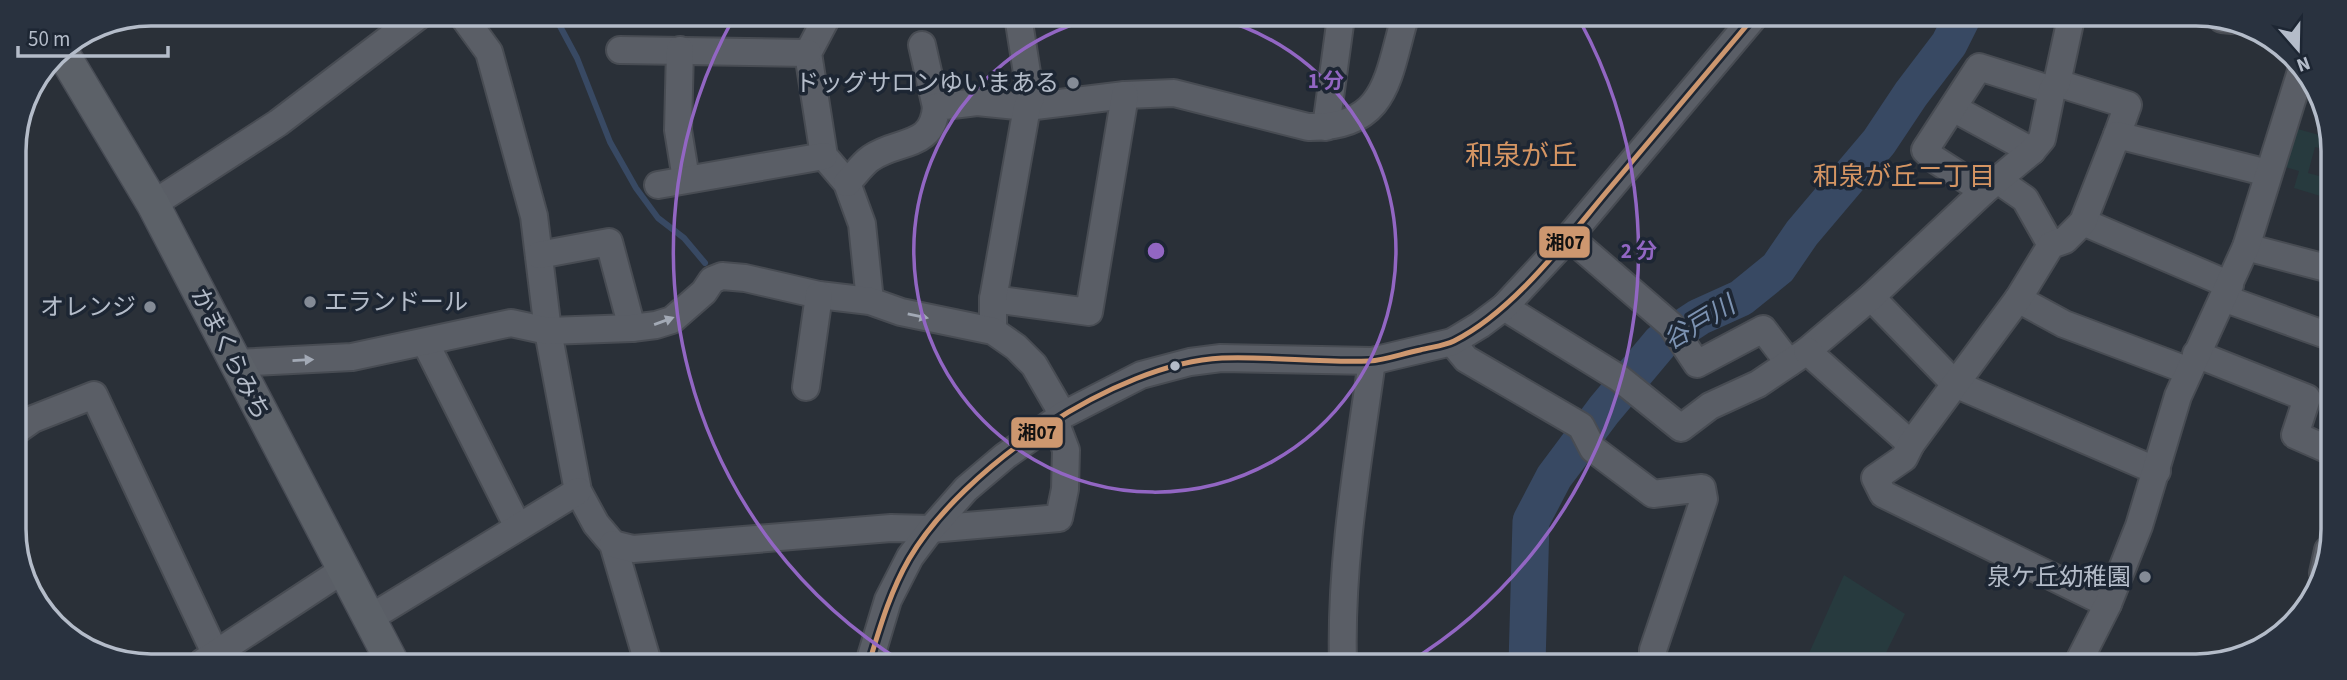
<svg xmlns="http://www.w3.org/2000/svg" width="2347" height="680" font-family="'Source Sans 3','Noto Sans JP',sans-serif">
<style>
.green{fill:#273a3e}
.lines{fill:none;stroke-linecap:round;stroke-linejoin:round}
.stream{stroke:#384963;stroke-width:6}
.river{stroke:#384963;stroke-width:37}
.minor-casing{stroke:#484c53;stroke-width:30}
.major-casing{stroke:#484c55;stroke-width:35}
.minor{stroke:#5a5e66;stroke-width:26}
.major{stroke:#5c6168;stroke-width:32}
.bus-1-casing{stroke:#1d2633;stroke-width:10}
.bus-1{stroke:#cd976f;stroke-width:5}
.oneway{fill:#a2a9b5}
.ring{fill:none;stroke:#9266c3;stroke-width:3.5}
.poi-dot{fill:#848b96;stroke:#1d2633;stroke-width:2.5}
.bus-dot{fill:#b4bcc9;stroke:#1d2633;stroke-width:2.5}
.labels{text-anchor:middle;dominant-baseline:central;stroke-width:7;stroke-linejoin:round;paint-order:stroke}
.poi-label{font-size:24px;fill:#b4bcc9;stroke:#1d2633;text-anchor:end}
.street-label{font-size:24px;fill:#b4bcc9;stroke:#1d2633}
.neighbourhood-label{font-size:26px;fill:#d59563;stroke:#1d2633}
.water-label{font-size:26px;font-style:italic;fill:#7c92b1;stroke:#1d2633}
.quarter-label{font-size:28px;fill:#d59563;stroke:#1d2633}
.rim{fill:none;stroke:#b4bcc9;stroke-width:3.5}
.centre{fill:#9266c3;stroke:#1d2633;stroke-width:3.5}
.ring-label{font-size:21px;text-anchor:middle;font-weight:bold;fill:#9266c3;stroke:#1d2633;stroke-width:7;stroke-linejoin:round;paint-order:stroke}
.line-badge{stroke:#1d2633;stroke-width:2.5}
.pale-badge-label{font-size:19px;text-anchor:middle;font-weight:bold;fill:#111}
</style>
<rect width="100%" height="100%" fill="#2a3038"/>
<!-- green -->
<g class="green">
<path d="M2294 128 2330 138V151L2315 147 2308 173 2330 179 2327 198 2294 188 2299 171 2282 166Z"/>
<path d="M1844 575 1905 614 1880 665H1818L1806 660Z"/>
</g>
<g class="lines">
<!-- stream -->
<path class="stream" d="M554 15 577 58 610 142 636 188 658 218 684 238 705 263"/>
<!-- river -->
<path class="river" d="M1527 664 1531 521 1554 477 1604 410 1661 342 1699 317 1741 298 1778 268 1802 233 1879 142 1911 94 1949 44 1962 18"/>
<!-- minor casing -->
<g class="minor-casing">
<g id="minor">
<path d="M462 15 489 52 534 216 548 331 578 491 596 524 613 544 648 663"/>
<path d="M828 15 808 53 824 156 847 183 862 224 870 301"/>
<path d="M2222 19 2232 20"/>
<path d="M922 45 936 107"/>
<path d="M620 50 808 53"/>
<path d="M680 50 678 130 686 179"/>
<path d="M2057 83 2128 105 2117 135"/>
<path d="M1953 108 2032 151"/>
<path d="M1326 127 1341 17"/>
<path d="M1999 181 2025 199 2051 245"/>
<path d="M847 183C855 175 862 164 871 158 898 139 933 149 936 107L977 102 1027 107 1125 95 1174 93 1308 127C1387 128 1387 79 1405 17"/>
<path d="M658 185 824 156"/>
<path d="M1984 191 1934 159 1925 150 1979 67 2052 90"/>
<path d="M153 204 278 123 420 15"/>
<path d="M2083 222 2230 285"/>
<path d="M1569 237 1671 325 1697 364 1763 329 1789 363"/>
<path d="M2246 247 2330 269"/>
<path d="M539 255 609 242 632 328"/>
<path d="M1871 297 1955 384 2157 471"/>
<path d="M2223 298 2329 336"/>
<path d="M993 299 1089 312 1125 95"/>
<path d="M2018 299 2064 324 2189 371"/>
<path d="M1504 307 1619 378 1681 428 1710 406 1758 384 1807 351 1871 297 1984 191 2032 151 2042 139 2052 90 2057 83 2071 18"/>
<path d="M993 331V299L1027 107 1031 98 1018 16"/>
<path d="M425 342 518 527"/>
<path d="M1452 342 1466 359 1581 426 1593 449 1653 494 1702 488 1704 499 1653 650V665"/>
<path d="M1807 351 1911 444"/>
<path d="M2196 354 2307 398 2295 435 2329 450"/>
<path d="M235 363 352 357 511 323 548 331 632 328 656 325 672 320 704 292 712 280 722 276 745 278 819 295 870 301 901 312 993 331 1016 347 1034 365 1063 415"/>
<path d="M806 387 819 295"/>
<path d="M16 431 33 419 94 395 215 653"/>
<path d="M613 544 633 549 891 528 931 529 1059 518 1065 489 1066 450 1055 421"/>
<path d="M2323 573 2328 550"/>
<path d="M2108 604 1883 494 1875 478 1904 458 1911 444 2018 299 2051 245 2065 240 2083 222 2117 135 2268 173"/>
<path d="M370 618 578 491"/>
<path d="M203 662 343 570"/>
<path d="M869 663 888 600 910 557 931 529 966 489 1005 456 1063 415 1141 375 1190 362 1221 358 1372 361 1452 342 1480 325 1504 307 1569 237 1753 18"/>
<path d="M1343 664C1340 563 1358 461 1372 361"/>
<path d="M2077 665 2108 604 2139 526 2178 396 2246 247 2302 68"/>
</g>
</g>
<!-- major casing -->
<g class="major-casing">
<path id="major" d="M61 50 153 204 392 662"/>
</g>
<!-- minor -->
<use href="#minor" class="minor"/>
<!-- major -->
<use href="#major" class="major"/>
<!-- bus-1 casing -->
<g class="bus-1-casing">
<path id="bus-1" d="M869 663C880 627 890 592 909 559 962 468 1116 363 1222 358 1270 356 1320 363 1369 361 1386 360 1404 353 1420 350 1431 347 1444 346 1454 341 1514 311 1566 240 1609 189 1657 132 1705 75 1753 18"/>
</g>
<!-- bus-1 -->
<use href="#bus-1" class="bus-1"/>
</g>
<!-- one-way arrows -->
<defs><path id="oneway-solid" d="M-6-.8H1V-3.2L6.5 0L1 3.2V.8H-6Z" transform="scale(1.75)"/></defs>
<g class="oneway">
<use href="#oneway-solid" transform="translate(918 316) rotate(12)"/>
<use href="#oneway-solid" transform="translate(664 321) rotate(-20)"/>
<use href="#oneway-solid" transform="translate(303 360) rotate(-3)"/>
</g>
<!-- distance rings -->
<g class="ring">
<path d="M1212 17A241 241 0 1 1 1102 16"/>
<path d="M904 663A483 483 0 0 1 734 17M1580 21A483 483 0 0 1 1408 663"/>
</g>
<!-- markers -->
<g class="poi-dot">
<circle cx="1073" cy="83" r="7"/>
<circle cx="310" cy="302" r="7"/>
<circle cx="150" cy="307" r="7"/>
<circle cx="2145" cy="577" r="7"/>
</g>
<circle class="bus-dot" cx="1175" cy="366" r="6"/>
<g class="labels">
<!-- poi labels -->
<g class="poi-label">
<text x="1059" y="83">ドッグサロンゆいまある</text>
<text x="324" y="302" text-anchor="start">エランドール</text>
<text x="136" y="307">オレンジ</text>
<text x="2131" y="577">泉ケ丘幼稚園</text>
</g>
<!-- street labels -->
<g class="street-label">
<text transform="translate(230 354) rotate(63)">かまくらみち</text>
</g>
<!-- neighbourhood labels -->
<g class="neighbourhood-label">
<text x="1904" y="176">和泉が丘二丁目</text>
</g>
<!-- water labels -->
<g class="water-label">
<text transform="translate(1699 323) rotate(-31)">谷戸川</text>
</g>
<!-- quarter labels -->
<g class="quarter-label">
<text x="1521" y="156">和泉が丘</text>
</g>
</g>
<!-- crop -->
<path d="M0 0H2347V680H0ZM151 26H2196A125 125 0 0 1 2321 151V529A125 125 0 0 1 2196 654H151A125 125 0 0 1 26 529V151A125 125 0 0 1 151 26Z" fill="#29323f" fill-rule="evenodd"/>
<path class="rim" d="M151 26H2196A125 125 0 0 1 2321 151V529A125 125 0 0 1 2196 654H151A125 125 0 0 1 26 529V151A125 125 0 0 1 151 26Z"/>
<circle cx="1156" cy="251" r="10" class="centre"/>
<g class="ring-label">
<text x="1326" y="88">1 分</text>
<text x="1639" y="258">2 分</text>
</g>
<g class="line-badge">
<rect x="1538" y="225" width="53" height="34" rx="7" fill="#cd976f"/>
<rect x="1010" y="416" width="54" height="33" rx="7" fill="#cd976f"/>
</g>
<g class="pale-badge-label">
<text x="1565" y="249">湘07</text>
<text x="1037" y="439">湘07</text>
</g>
<!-- north arrow -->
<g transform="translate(2298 49) rotate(160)" stroke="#1d2633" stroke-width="5" paint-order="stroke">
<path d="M0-5L12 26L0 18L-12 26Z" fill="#b4bcc9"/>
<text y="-10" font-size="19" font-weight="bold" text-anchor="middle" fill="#b4bcc9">N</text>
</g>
<!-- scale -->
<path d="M18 46v10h150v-10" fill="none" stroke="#b4bcc9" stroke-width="3.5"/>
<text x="28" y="46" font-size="21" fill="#b4bcc9" stroke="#1d2633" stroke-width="5" paint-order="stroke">50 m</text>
</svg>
